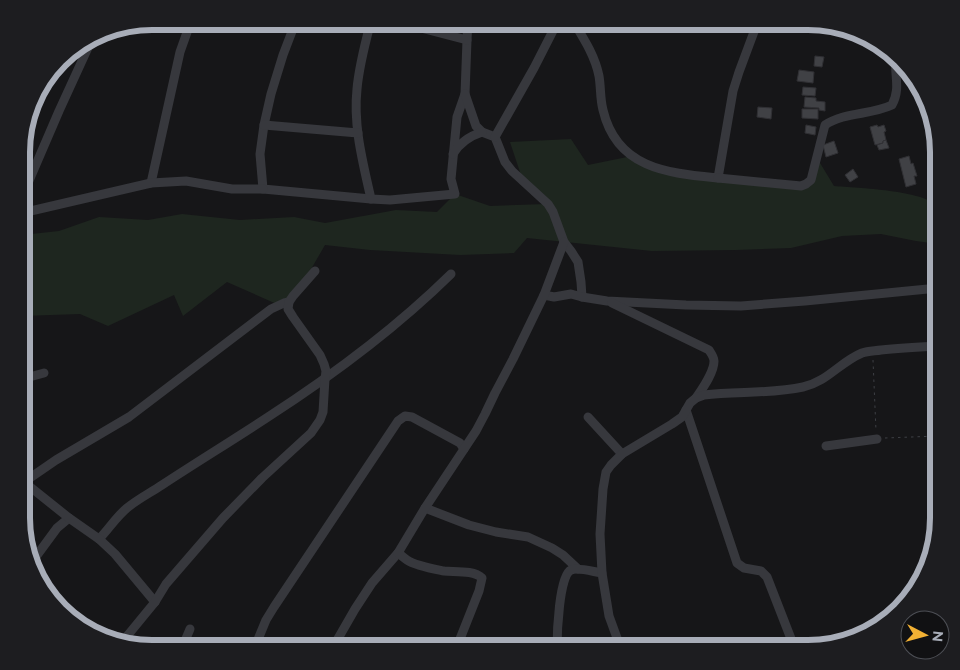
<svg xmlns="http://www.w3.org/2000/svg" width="960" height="670" font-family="Montserrat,sans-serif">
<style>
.green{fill:#1e261f}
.building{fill:#404145;stroke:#303034}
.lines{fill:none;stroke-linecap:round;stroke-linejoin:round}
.path{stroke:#3d3f44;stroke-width:1;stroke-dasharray:2.5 4;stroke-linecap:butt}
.minor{stroke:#37383d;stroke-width:9}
.rim{fill:none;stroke:#a8adb8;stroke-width:6}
</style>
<rect width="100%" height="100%" fill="#161618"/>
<!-- green -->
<path class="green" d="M571 139 588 165 632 156 661 170 806 184 817 158 834 186C857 188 925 190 938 207V244L916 241 881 234 842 236 791 248 736 250 652 251 527 238 514 253 460 255 370 250 325 245 288 309 227 282 183 316 174 295 108 326 80 314 22 316V235L59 231 99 217 148 220 182 214 240 220 294 217 325 223 396 210 437 212 455 194 490 206 547 204 523 181 510 142Z"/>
<!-- building -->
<g class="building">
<path d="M815 56 824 57 822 67 814 66Z"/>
<path d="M799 70 814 72 813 83 797 81Z"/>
<path d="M803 87 816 88 815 96 802 95Z"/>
<path d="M805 97 816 98V101L825 102V111L819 110V108L804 107Z"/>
<path d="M758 107 772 108 771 119 757 117Z"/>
<path d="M802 109H818V119L802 118Z"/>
<path d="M806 125 816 127 815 135 805 133Z"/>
<path d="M877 125 878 127 884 125 886 131 884 132 886 140 883 141V143L875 145 870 127Z"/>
<path d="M886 140 889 148 879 150 877 145 883 143V141Z"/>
<path d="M834 141 838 153 826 157 823 145Z"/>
<path d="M909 156 911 164 913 163 917 176H914L916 184 906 187 899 159Z"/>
<path d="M853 169 858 177 850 182 845 175Z"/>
</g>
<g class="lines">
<!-- path -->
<g class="path">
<path d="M873 360 876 431"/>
<path d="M885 438 938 436"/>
<path d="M920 566 921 572"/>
</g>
<!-- minor -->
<g class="minor">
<path d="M296 21 283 55 271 94 264 125 260 154 263 189 371 199"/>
<path d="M371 21C365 44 359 66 357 89 353 126 363 163 371 199L390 200 455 194 451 179 457 117 465 94 467 40"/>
<path d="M394 21 467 40 468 21"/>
<path d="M573 21C584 39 595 56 599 76 601 88 600 99 603 110 617 169 668 173 718 178L733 91 739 72 758 21"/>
<path d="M661 21 663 23"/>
<path d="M465 94 476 126 482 132 495 137 505 162 512 171 548 204 553 212 564 242 571 251 578 262 581 282 582 297"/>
<path d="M264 125 358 133"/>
<path d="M495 137 534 68 558 21"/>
<path d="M453 154C460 142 470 136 482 132"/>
<path d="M718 178 801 186 806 184 811 180 825 125C844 112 871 115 892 105 901 88 894 76 896 59"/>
<path d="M151 183 180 52 191 21"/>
<path d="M22 197 59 111 92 39"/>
<path d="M22 213 151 183 186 181 232 189H263"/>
<path d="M544 295 554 297 571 294 582 297 607 301 686 305 741 306 805 301 938 288"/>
<path d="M612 303 709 350C711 353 714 357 714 361 714 373 702 389 696 398"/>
<path d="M22 379 44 373"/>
<path d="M686 410 737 563 744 568 761 571 767 577 795 649"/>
<path d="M588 417 622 454"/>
<path d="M826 446 877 439"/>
<path d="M425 508 469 525 496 532 528 537 552 548 563 555 578 569"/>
<path d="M99 539C109 529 116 517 127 508 138 499 150 493 162 485 197 462 233 440 268 417 333 375 395 329 451 274"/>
<path d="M32 562 57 528 69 518"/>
<path d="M155 602 115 554 99 539 69 518 24 482 56 460 129 417 271 309 284 303 289 302"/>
<path d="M123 641 155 602 166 584 223 518 262 478 311 433 320 420 323 412 325 379 326 371 324 364 320 355 293 317 288 309 289 302 293 296 315 271"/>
<path d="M182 648 190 629"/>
<path d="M254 649 266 620 274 607 398 421 405 416 412 417 460 443 464 449"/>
<path d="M332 649 355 609 372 583 398 553"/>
<path d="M456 649 479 591 482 578C474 570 456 572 444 571 434 569 416 566 407 560 404 558 401 555 398 553L425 508 476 431 485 414 495 393 513 359 544 295 564 242"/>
<path d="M557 649C557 635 559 575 571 570 578 567 594 572 602 573"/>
<path d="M621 649 609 616 602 573 600 534 603 489 606 472 611 465 622 454 672 424 682 417 690 403 696 398 704 395C736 391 770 394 803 387 827 382 840 362 862 353 868 351 875 351 881 350 900 348 919 347 938 346"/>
</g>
</g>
<!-- crop -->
<path d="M0 0H960V670H0ZM152 30H808A122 122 0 0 1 930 152V518A122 122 0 0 1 808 640H152A122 122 0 0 1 30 518V152A122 122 0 0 1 152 30Z" fill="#1d1d20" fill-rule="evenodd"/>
<path class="rim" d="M152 30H808A122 122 0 0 1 930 152V518A122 122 0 0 1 808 640H152A122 122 0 0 1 30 518V152A122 122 0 0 1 152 30Z"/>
<!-- north arrow -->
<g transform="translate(925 635) rotate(96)"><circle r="24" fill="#111113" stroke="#4d4f55"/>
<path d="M0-4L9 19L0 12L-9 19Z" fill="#f2b134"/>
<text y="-8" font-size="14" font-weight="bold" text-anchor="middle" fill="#a8adb8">N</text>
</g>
</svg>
